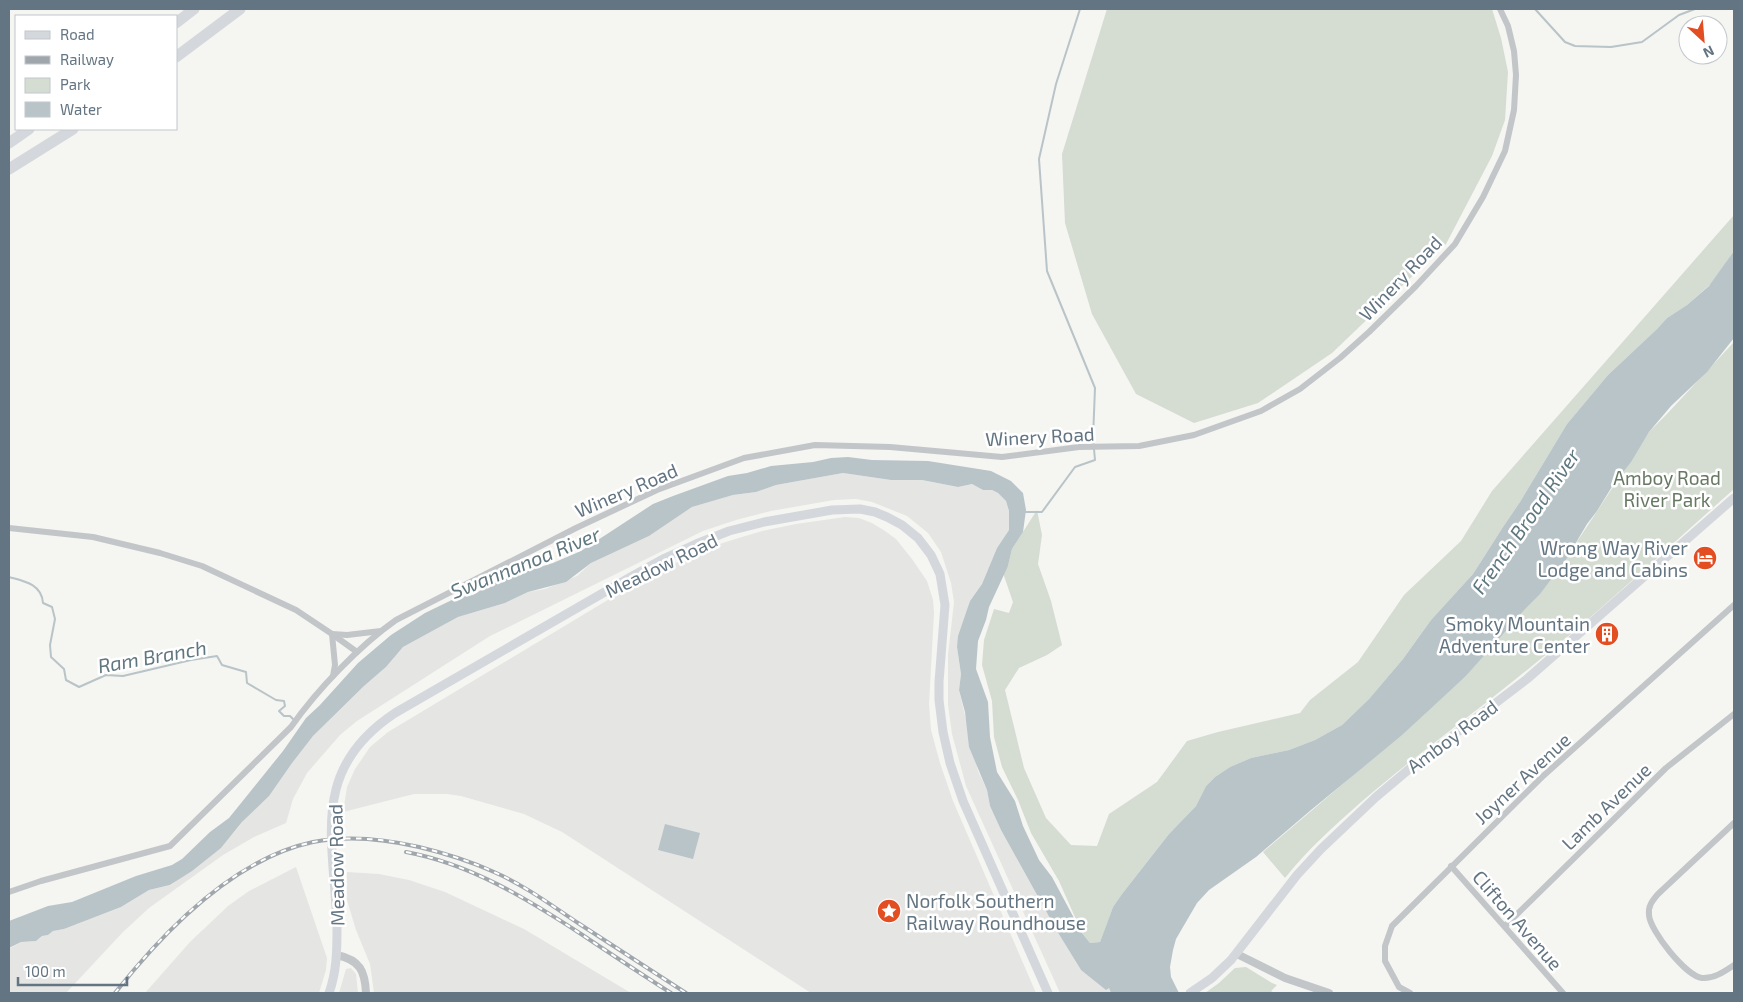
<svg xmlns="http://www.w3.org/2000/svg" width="1743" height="1002" font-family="'Exo 2',sans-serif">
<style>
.built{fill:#e5e6e4}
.green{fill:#d5dcd2}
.water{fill:#b9c4c8}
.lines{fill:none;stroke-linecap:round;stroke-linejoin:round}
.stream{stroke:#b9c4c8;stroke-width:2}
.minor{stroke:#c2c6c9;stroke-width:6}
.tertiary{stroke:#c2c6c9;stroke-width:8}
.secondary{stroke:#d4d8dc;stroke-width:9}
.motorway{stroke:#d4d8dc;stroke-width:11}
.rail-casing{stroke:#a0a7ac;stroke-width:4}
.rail{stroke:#fff;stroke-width:2;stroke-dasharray:5.5;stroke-linecap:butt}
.labels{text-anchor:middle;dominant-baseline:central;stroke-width:5;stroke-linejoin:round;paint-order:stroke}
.street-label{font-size:19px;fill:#637582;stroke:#fff}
.park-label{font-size:19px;fill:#677962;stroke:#fff}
.poi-label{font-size:19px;fill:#637582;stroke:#fff;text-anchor:end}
.water-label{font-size:20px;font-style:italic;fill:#5f777f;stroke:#fff}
</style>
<rect width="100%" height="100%" fill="#f5f5f1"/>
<!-- built -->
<g class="built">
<path d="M843 473 891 480H922L958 487 972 484 983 490H992L998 493 1006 501 1009 511V530L997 548 982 584 970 601 957 647 961 674 959 690 978 771 987 790 990 806 1001 830 1057 931 1081 970 1109 988 1111 993H1060L966 786 952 734 948 705V655L954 602 951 583 941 552 928 533 907 516 872 502 856 499 834 500 771 511 736 520 703 531 490 636 357 721 340 735 307 773 293 799 286 823 254 837 223 855 149 908 123 932 66 993H9V949L21 942 36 941 42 936 48 935 53 931 64 929 121 907 149 890 171 885 221 848 313 736 364 686 386 667 403 647 458 617 505 603 528 592 545 589 577 576 591 563 649 536 692 507 733 495 756 492 776 485Z"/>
<path d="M845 517 859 518 872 523 885 531 896 539 912 559 927 581 933 600 934 613 929 704 931 730 940 763 953 801 1036 993H811L562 832 524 814 461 796 447 794H414L343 812 347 787 355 769 370 747 388 732 641 580 702 550 732 540 762 531 796 524Z"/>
<path d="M296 867 327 958 326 970 319 993H145L190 942 228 906 249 891Z"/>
<path d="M347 872 379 874 409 880 445 892 524 929 631 993H374L370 964 356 930 347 900Z"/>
<path d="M351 968 356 974 358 993H339L346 969Z"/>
</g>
<!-- green -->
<g class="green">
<path d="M1107 9H1492L1501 38 1508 72 1505 120 1492 156 1446 244 1332 353 1258 403 1194 423 1136 394 1092 314 1065 223 1062 154Z"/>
<path d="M1734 215V251L1713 282 1687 305 1667 318 1657 329 1608 375 1567 424 1520 502 1503 527 1473 574 1431 620 1403 659 1369 699 1342 725 1315 740 1289 750 1251 758 1230 767 1215 777 1206 786 1196 806 1169 834 1122 894 1113 907 1100 942 1090 943 1082 933 1059 881 1031 833 1018 800 1002 767 994 737 992 701 982 665 984 640 994 609 1009 613 1013 602 1003 573 1008 566 1012 549 1037 510 1042 535 1038 564 1051 601 1062 645 1047 655 1019 668 1005 690 1024 768 1046 818 1071 845 1097 846 1109 814 1157 782 1187 741 1218 732 1300 713 1310 700 1358 662 1404 595 1461 541 1492 491Z"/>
<path d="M1734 342V489C1663 552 1592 619 1517 678 1465 720 1411 759 1360 803 1334 826 1307 850 1285 878L1263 852 1384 749 1466 676 1569 554 1649 432 1666 415Z"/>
<path d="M1246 967 1272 983 1277 985 1271 991 1274 993H1205L1219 983 1235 968Z"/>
</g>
<!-- water -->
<g class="water">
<path d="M1734 251V338L1707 372 1671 406 1649 432 1631 462 1613 485 1597 511 1587 524 1567 558 1540 594 1525 609 1466 676 1402 735 1355 774 1311 810 1256 857 1209 890 1197 903 1176 939 1173 950 1170 967 1171 977 1179 993H1111L1109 988 1106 990 1081 970 1057 931 1001 830 990 806 987 790 969 747 965 712 959 690 961 674 957 647 958 636 970 601 982 584 997 548 1009 530V511L1006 501 998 493 992 490H983L972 484 958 487 922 480H891L843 473 776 485 756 492 733 495 692 507 649 536 591 563 566 582 528 592 505 603 458 617 403 647 386 667 364 686 313 736 292 763 269 796 242 822 221 848 192 871 170 885 149 890 121 907 64 929 53 931 48 935 42 936 36 941 21 942 9 948V921L48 906 72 902 136 876 172 865 182 859 210 832 229 818 283 751 306 718 320 705 358 663 391 635 425 613 456 598 473 595 496 581 553 563 581 551 653 504 673 496 728 476 747 473 771 466 813 462 831 458 848 457 872 460 928 461 991 471 1011 481 1023 493 1026 510 1023 532 1012 549 1008 566 989 607 986 620 978 641 976 669 988 702 990 737 997 772 1015 801 1023 826 1039 860 1052 877 1082 933 1090 943 1100 942 1113 907 1122 894 1169 834 1196 806 1206 786 1215 777 1230 767 1251 758 1289 750 1315 740 1342 725 1369 699 1403 659 1431 620 1473 574 1503 527 1520 502 1567 424 1608 375 1657 329 1667 318 1687 305 1709 286Z"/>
<path d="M665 824 700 833 693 859 658 850Z"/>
</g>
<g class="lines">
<!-- stream -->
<g class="stream">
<path d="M1535 9 1565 42 1575 46 1611 47 1642 42 1679 15 1695 9"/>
<path d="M1024 512H1042L1075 467 1095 460 1093 438 1095 388 1047 271 1039 159 1056 84 1080 9"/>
<path d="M9 577C24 581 42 584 43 603L52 607 55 619 50 645 51 657 64 669 66 680 79 687 106 675 123 676 191 660 217 656 222 665 246 672 247 683 276 700 284 701 285 706 279 711 284 716H290L293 719"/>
</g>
<!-- minor -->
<g class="minor">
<path d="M9 528 93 537 160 553 202 566 296 610 332 634 357 652"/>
<path d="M333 676 335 665 332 634 347 635 381 631"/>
<path d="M1734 823 1658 894C1652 901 1648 906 1649 915 1650 931 1686 976 1702 978 1714 979 1725 971 1734 965"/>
<path d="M1451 866 1563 993"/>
<path d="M9 892 41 881 170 846 291 727C317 690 359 646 396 620L576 528 657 490 744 458 815 445 890 447 1002 457 1079 447 1139 446 1194 435 1261 411 1300 389 1340 358 1369 332 1416 286 1455 244 1483 197 1505 151 1514 110 1516 75 1514 51 1508 26 1500 9"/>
<path d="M1505 926 1666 768 1734 714"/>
<path d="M1410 993 1399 987 1385 961V946L1392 926 1542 777 1734 605"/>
</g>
<!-- tertiary -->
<g class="tertiary">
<path d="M1237 954 1285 978 1329 993"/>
<path d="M337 955C360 960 365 971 366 993"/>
</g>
<!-- secondary -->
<g class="secondary">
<path d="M329 993C337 971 337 949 337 926 334 838 309 770 395 713L629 578 665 558 696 544 729 531 764 522 832 510 860 509 875 512 887 517 902 525 918 538 931 555 940 574 945 605 939 682V700L943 732 950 763 963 801 1048 993"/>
<path d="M1190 993 1212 978 1231 960 1297 875 1321 849 1376 797 1414 765 1527 679 1734 498"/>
</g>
<!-- motorway -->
<g class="motorway">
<path d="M176 23 194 9"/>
<path d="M176 57 240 9"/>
<path d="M9 143 29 129"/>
<path d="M9 169 73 129"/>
</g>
<!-- rail casing -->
<g class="rail-casing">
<g id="rail">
<path d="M406 852C471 864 527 899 581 934 611 954 641 974 671 993"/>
<path d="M115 993C164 931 233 859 313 842 348 835 385 839 419 847 444 853 470 861 494 872 524 885 551 905 578 923 614 946 650 970 686 993"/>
</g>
</g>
<!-- rail -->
<use href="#rail" class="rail"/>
</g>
<!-- icons -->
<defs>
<g id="hotel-disc" transform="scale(1.25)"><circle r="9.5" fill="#e34d22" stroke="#fff"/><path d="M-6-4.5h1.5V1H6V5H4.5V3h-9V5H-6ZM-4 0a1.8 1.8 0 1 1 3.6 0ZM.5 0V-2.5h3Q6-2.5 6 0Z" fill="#fff"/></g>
<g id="building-disc" transform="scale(1.25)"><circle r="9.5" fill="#e34d22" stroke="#fff"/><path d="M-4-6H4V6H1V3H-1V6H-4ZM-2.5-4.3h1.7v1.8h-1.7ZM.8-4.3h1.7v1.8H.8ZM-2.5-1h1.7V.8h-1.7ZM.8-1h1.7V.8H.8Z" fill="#fff"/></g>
<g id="sight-disc" transform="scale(1.25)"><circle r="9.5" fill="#e34d22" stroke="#fff"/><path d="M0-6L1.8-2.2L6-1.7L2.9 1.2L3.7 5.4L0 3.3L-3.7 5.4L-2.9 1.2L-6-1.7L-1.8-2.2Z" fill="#fff"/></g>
</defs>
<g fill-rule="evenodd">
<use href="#hotel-disc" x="1705" y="558"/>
<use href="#building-disc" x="1607" y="634"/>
<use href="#sight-disc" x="889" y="911"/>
</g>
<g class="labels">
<!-- street labels -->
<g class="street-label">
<text transform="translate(1400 278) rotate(-46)">Winery Road</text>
<text transform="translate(1040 436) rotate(-3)">Winery Road</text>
<text transform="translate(626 490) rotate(-23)">Winery Road</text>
<text transform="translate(661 565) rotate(-26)">Meadow Road</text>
<text transform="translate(1452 736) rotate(-37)">Amboy Road</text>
<text transform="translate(1522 778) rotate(-43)">Joyner Avenue</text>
<text transform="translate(1606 806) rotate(-44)">Lamb Avenue</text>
<text transform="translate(336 865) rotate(-91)">Meadow Road</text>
<text transform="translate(1518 920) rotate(49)">Clifton Avenue</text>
</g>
<!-- park labels -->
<g class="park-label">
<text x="1667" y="477">Amboy Road<tspan x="1667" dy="22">River Park</tspan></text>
</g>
<!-- poi labels -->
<g class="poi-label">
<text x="1688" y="547">Wrong Way River<tspan x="1688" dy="22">Lodge and Cabins</tspan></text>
<text x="1590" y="623">Smoky Mountain<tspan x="1590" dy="22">Adventure Center</tspan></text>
<text x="906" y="900" text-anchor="start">Norfolk Southern<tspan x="906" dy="22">Railway Roundhouse</tspan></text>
</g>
<!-- water labels -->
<g class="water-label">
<text transform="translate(1525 521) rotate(-55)">French Broad River</text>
<text transform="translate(525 562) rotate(-22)">Swannanoa River</text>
<text transform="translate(152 656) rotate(-10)">Ram Branch</text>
</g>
</g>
<!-- border -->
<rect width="1743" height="1002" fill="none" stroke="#637582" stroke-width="20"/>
<!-- legend -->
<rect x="15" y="15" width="162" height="115" fill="#ffffff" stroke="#c1c8cd"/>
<rect x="25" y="31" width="25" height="8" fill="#d4d8dc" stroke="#c1c8cd"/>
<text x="60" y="40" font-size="15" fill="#637582">Road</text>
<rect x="25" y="56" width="25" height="8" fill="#a0a7ac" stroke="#c1c8cd"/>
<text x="60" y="65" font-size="15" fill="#637582">Railway</text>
<rect x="25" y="78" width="25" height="15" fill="#d5dcd2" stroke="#c1c8cd"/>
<text x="60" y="90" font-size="15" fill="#637582">Park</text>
<rect x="25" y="102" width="25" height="15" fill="#b9c4c8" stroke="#c1c8cd"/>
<text x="60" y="115" font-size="15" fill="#637582">Water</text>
<!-- north arrow -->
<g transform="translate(1703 40) rotate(154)"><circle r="24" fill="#ffffff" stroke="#c1c8cd"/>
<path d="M0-4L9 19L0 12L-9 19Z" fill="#e34d22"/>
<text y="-8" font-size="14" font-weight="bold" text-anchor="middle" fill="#637582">N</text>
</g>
<!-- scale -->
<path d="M18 977v8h109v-8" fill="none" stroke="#637582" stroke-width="2.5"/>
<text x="25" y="977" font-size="15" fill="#637582" stroke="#ffffff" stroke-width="4" paint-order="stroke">100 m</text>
</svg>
